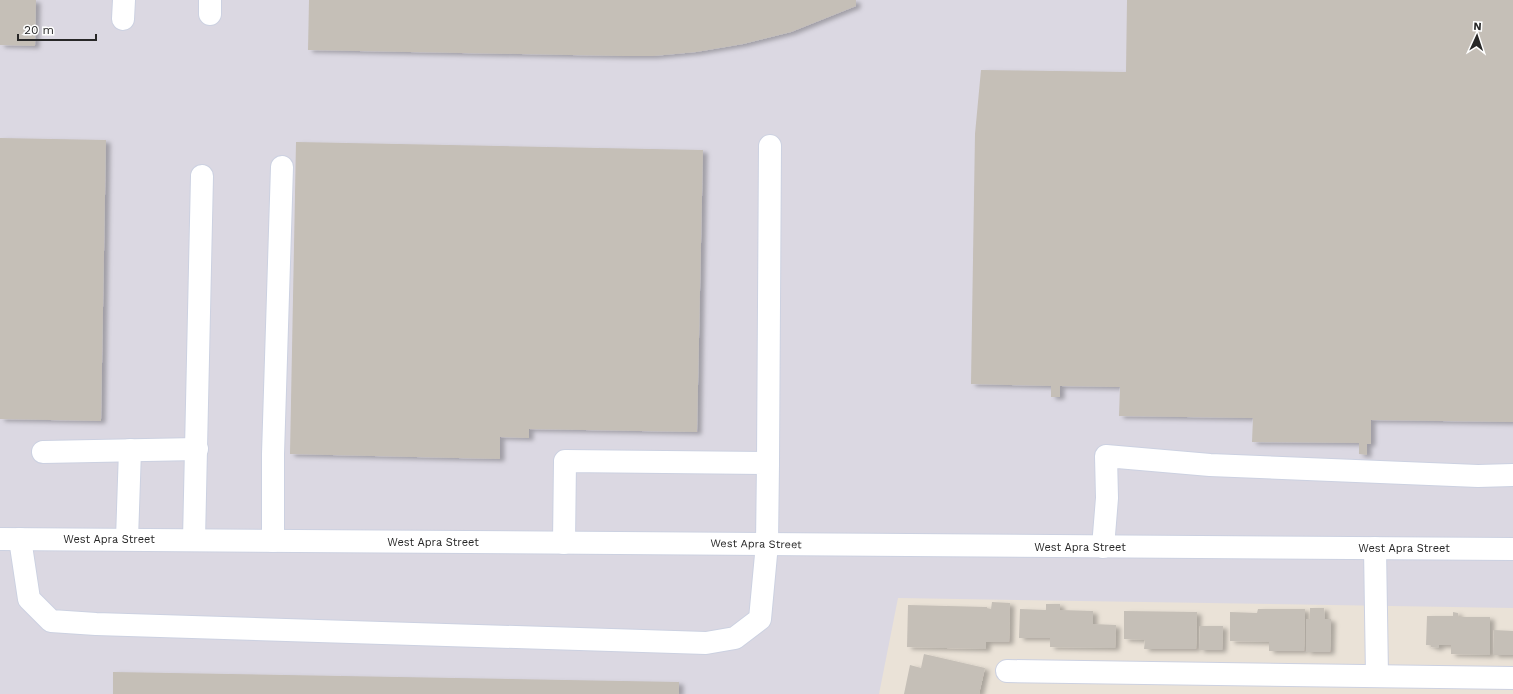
<svg xmlns="http://www.w3.org/2000/svg" width="1513" height="694" font-family="'Work Sans',sans-serif">
<style>
.industrial{fill:#dbd8e2}
.building{fill:#c5bfb7;filter:url(#shadow)}
.lines{fill:none;stroke-linecap:round;stroke-linejoin:round}
.minor-casing{stroke:#ccd1e1;stroke-width:24}
.minor{stroke:#fff;stroke-width:22}
.labels{text-anchor:middle;dominant-baseline:central;stroke-width:3.5;stroke-linejoin:round;paint-order:stroke}
.street-label{font-size:11px;fill:#272727;stroke:#fff}
</style>
<defs>
<filter id="shadow"><feDropShadow dx="4.5" dy="2.5" stdDeviation="2" flood-color="#0004"/></filter>
</defs>
<rect width="100%" height="100%" fill="#eae2d7"/>
<!-- industrial -->
<path class="industrial" d="M0 0H1513V608L898 598 879 694H0Z"/>
<!-- building -->
<g class="building">
<path d="M0 0H36L35 46 0 45Z"/>
<path d="M309 0H856V6L791 32 743 44 696 52 653 56H623L308 50Z"/>
<path d="M1127 0H1513V422L1371 420V444H1367V455L1359 454V443L1252 442 1253 418 1119 416 1120 387 1060 386V397H1051V386L971 384 975 134 981 70 1126 72Z"/>
<path d="M0 138 106 140 101 421 0 419Z"/>
<path d="M296 142 703 150 697 432 529 429V438L500 437V459L290 454Z"/>
<path d="M992 602 1010 603 1009 642H986V649L907 647 908 605 987 607V608L991 609Z"/>
<path d="M1046 604H1060V610L1093 611V624L1116 625 1115 648 1050 647V638H1019L1020 609 1046 610Z"/>
<path d="M1310 608H1324L1325 619H1331L1330 652H1306V619H1310Z"/>
<path d="M1258 609H1305L1304 651H1269V642L1230 641V612L1257 613Z"/>
<path d="M1124 611 1197 612 1196 649H1144L1145 640 1124 639Z"/>
<path d="M1453 612 1458 613V617H1490V655L1451 654V645H1439V648L1431 647V645H1426L1427 616H1453Z"/>
<path d="M1200 626H1223L1222 650H1199Z"/>
<path d="M1494 630 1513 631V655H1493Z"/>
<path d="M924 654 985 668 979 694H904L910 665 921 668Z"/>
<path d="M113 672 679 682V694H113Z"/>
</g>
<g class="lines">
<!-- minor casing -->
<g class="minor-casing">
<g id="minor">
<path d="M210 0V14"/>
<path d="M123 19 124 0"/>
<path d="M43 452 197 449"/>
<path d="M768 463 770 146"/>
<path d="M0 539 1513 549"/>
<path d="M20 539 29 599 51 621 96 624 706 643 735 638 760 619 767 544 768 463 565 461 564 543"/>
<path d="M127 539 130 450"/>
<path d="M194 540 202 176"/>
<path d="M273 541V454L282 167"/>
<path d="M1103 547 1107 498 1106 456 1210 465 1478 476 1513 475"/>
<path d="M1375 548 1377 676"/>
<path d="M1007 671 1513 678"/>
</g>
</g>
<!-- minor -->
<use href="#minor" class="minor"/>
</g>
<g class="labels">
<!-- street labels -->
<g class="street-label">
<text x="109" y="539">West Apra Street</text>
<text x="433" y="542">West Apra Street</text>
<text transform="translate(756 544) rotate(1)">West Apra Street</text>
<text x="1080" y="547">West Apra Street</text>
<text x="1404" y="548">West Apra Street</text>
</g>
</g>
<!-- north arrow -->
<g transform="translate(1477 36) rotate(3)" stroke="#ffffff" stroke-width="3" paint-order="stroke">
<path d="M0-3L7 15L0 10L-7 15Z" fill="#272727"/>
<text y="-6" font-size="11" font-weight="bold" text-anchor="middle" fill="#272727">N</text>
</g>
<!-- scale -->
<path d="M18 34v6h78v-6" fill="none" stroke="#272727" stroke-width="2"/>
<text x="24" y="34" font-size="12" fill="#272727" stroke="#ffffff" stroke-width="3" paint-order="stroke">20 m</text>
</svg>
